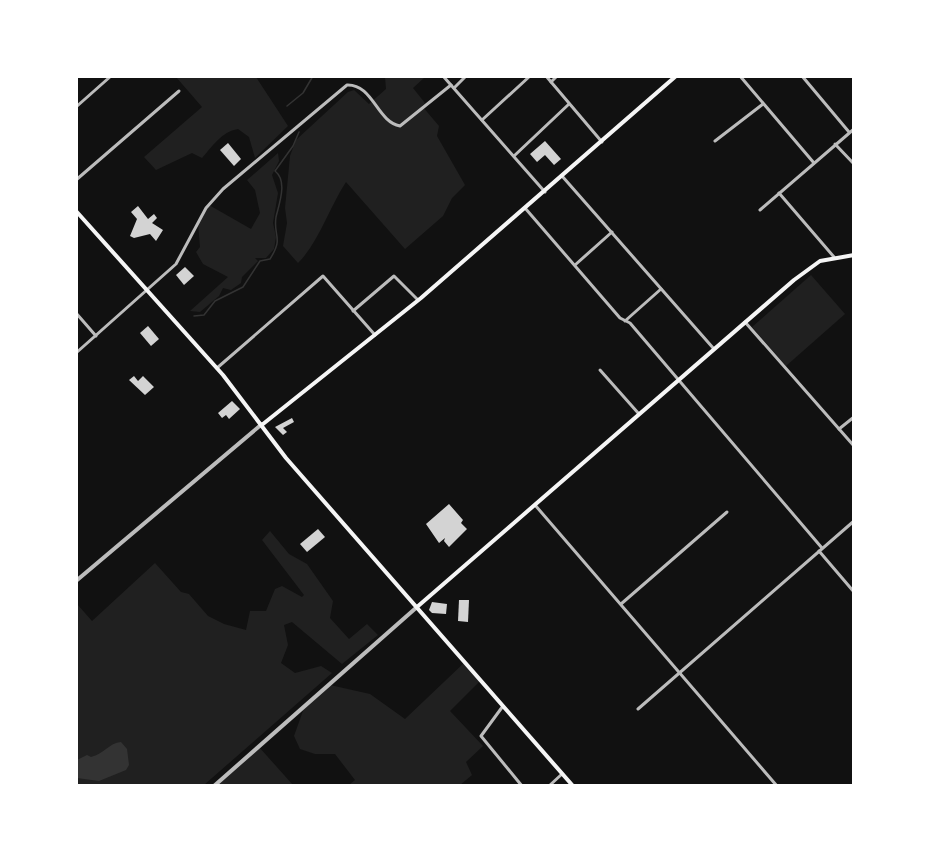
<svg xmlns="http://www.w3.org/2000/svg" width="930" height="862" font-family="Cabin,sans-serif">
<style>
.green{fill:#202020}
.water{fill:#333}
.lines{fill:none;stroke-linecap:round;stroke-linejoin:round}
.stream{stroke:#333;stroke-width:1.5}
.building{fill:#d3d3d3}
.minor{stroke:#bcbcbc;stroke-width:3}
.tertiary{stroke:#bcbcbc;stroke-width:4}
.secondary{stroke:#f5f5f5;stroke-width:4}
</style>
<rect width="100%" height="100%" fill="#111"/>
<!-- green -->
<g class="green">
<path d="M176 77H256L288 126 255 158 249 137 238 129C221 132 213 146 202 158L192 153 156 170 144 157 202 107Z"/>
<path d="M385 77H425L413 88 425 103 422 106 439 126 437 136 465 185 452 198 443 216 405 249 346 182C329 208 319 242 298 263L283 246 287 223 285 208 290 156 296 140 348 92 354 90 369 104 386 89Z"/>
<path d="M278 153 279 161 272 175 278 193 273 223 276 237 274 249 266 258H255L258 261 242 277 241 283 231 290 223 288 219 296 200 312 190 311 228 277 203 264 196 252 200 247 198 223 209 205 251 229 260 213 255 190 247 180Z"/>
<path d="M811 275 845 314 786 366 752 327Z"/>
<path d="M270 531 289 554 307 564 333 601 330 618 349 639 367 624 378 635 342 664 292 622 284 625 288 645 281 663 295 673 321 666 332 673 204 785H77V604L92 621 155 563 181 592 189 594 208 616 224 624 246 630 250 611H266L275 589 282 586 302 597 304 595 262 540Z"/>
<path d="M465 662 481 680 450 711 483 746 466 762 472 775 460 785H349L355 780 335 754H315L300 749 294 736 304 708 330 685 370 694 405 719Z"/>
<path d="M259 747 293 785 214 786Z"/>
</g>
<!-- water -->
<path class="water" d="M121 742 127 749 129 765 126 770 99 781 77 778V760L87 755 91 757C104 754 109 743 121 742Z"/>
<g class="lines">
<!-- stream -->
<g class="stream">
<path d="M287 106 303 93 313 76"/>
<path d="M194 316 204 315 215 301 243 287 260 261 270 259C284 237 273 237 276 217 279 204 288 181 275 171L293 146 299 132"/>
</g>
</g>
<!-- building -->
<g class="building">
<path d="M545 141 561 159 554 165 545 155 537 162 530 154Z"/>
<path d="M228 143 241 159 234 166 220 150Z"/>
<path d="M138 206 148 219 154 214 157 218 152 223 163 230 156 241 150 234 134 238 130 236 137 219 131 212Z"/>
<path d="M185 267 194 276 184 285 176 275Z"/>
<path d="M148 326 159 339 151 346 140 333Z"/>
<path d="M134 376 138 381 143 376 154 387 145 395 129 380Z"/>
<path d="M232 401 240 409 229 419 226 415 222 418 218 413Z"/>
<path d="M292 418 294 422 283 428 287 432 283 435 275 427Z"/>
<path d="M449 504 463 520 461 523 467 529 449 547 444 541 445 538 439 543 426 524Z"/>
<path d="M318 529 325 537 307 552 300 544Z"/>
<path d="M459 600H469L468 622 458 621Z"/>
<path d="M432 602 447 604 446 614 432 613 429 610Z"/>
</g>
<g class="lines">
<!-- minor -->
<g class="minor">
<path d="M443 76 545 192"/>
<path d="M546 76 602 142"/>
<path d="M740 76 814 163"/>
<path d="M802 76 849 132"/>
<path d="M551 82 557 76"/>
<path d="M454 88 466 76"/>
<path d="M76 107 111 76"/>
<path d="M482 120 530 76"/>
<path d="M715 141 763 104"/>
<path d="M835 144 854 164"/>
<path d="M514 156 569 104"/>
<path d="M562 176 714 349"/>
<path d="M76 180 179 91"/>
<path d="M779 193 834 257"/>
<path d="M525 208 620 318 630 323 822 548"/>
<path d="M760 210 854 129"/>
<path d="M575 265 612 232"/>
<path d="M353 311 394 276 418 300"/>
<path d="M76 313 96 336"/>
<path d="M625 321 661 289"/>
<path d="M745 322 854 446"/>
<path d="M76 353 176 264 206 208 223 189 347 85C373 84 377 122 400 126L451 85"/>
<path d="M217 368 323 276 375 335"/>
<path d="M600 370 639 414"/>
<path d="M839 429 854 417"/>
<path d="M535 505 777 786"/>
<path d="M819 551 854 592"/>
<path d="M621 604 727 512"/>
<path d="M503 706 481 736 522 786"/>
<path d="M638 709 854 521"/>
<path d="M549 786 562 774"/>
</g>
<!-- tertiary -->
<g class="tertiary">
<path d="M76 581 262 424"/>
<path d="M214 786 417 607"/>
</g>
<!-- secondary -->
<g class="secondary">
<path d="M76 211 223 375 286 458 573 786"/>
<path d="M263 424 421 298 676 76"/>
<path d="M417 607 794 280 820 261 854 255"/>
</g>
</g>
<!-- border -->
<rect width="930" height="862" fill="none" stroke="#ffffff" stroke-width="156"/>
</svg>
